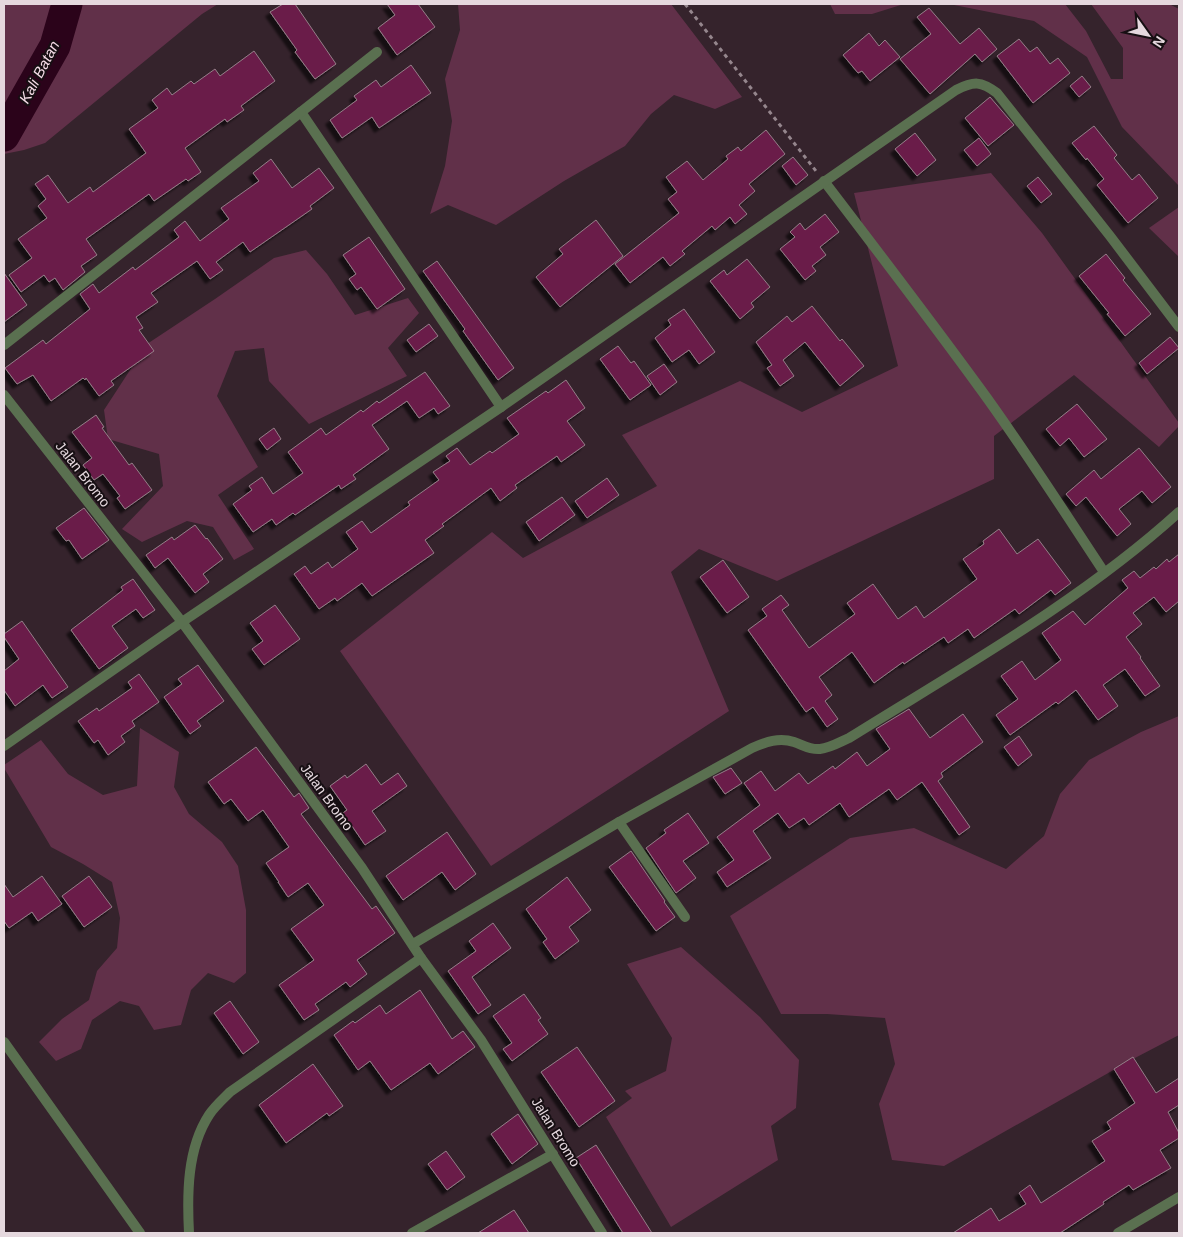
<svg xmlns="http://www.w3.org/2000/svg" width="1183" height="1237" font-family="Helvetica,sans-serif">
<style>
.green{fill:#613049}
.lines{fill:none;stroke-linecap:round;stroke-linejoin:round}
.river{stroke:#2b031a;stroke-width:31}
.building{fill:#6b1b49;stroke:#947e88;filter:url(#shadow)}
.path{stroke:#95868d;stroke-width:3;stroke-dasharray:4 4;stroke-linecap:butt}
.minor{stroke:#5a7050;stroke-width:10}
.labels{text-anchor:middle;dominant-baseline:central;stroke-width:4;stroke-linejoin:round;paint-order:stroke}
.street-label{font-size:14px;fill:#e5d8de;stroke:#170f13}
.water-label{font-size:15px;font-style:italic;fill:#f5dce7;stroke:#170f13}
</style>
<defs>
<filter id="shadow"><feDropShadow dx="-4.5" dy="4.5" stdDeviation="1" flood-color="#0009"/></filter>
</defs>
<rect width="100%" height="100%" fill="#35232c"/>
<!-- green -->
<g class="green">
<path d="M4 4H218L202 14 45 143 24 150 4 154Z"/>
<path d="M458 4H671L742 97 715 109 674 95 651 114 625 146 564 181 496 225 448 205 430 214 445 166 452 121 445 79 460 30Z"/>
<path d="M830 4H904L872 14H835Z"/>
<path d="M949 4H1065L1086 31 1111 79H1123V48L1091 4H1169L1179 9V186L1122 127 1087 57 1034 21Z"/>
<path d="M991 173 1042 233 1179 423V426L1159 447 1074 375 994 436V479L777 581 699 549 671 572 729 711 491 866 340 651 492 532 523 558 657 486 622 435 740 381 802 412 898 366 854 193Z"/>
<path d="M1179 207V257L1149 228Z"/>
<path d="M306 250 327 274 355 315 408 298 419 313 388 348 407 376 309 424 269 381 264 348 235 351 217 396 258 467 218 495 254 549 234 560 213 527 187 521 142 542 122 529 163 486 159 454 108 439 104 410 147 344 215 299 274 258Z"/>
<path d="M1179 716V1035L1133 1059 944 1166 892 1160 879 1104 895 1064 885 1018 827 1014H781L730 916 850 838 914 828 1006 869 1044 836 1060 794 1089 760 1141 732Z"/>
<path d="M140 728 179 752 174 787 189 814 222 842 238 866 246 910V973L234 983 208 973 191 990 181 1025 154 1030 139 1006 120 1001 92 1020 81 1049 56 1061 39 1042 62 1019 89 1000 97 971 117 948 120 918 112 882 83 864 51 847 4 768V765L41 740 68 774 103 795 137 786Z"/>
<path d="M681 947 760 1017 799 1060 796 1108 771 1126 778 1160 671 1227 606 1117 632 1098 625 1091 666 1071 672 1038 627 964Z"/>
</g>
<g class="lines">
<!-- river -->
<path class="river" d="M4 136 55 46 67 4"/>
</g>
<!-- building -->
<g class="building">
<path d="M283 4H295L336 64 315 79 295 52 297 50 270 12Z"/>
<path d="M387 4H418L435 27 397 55 378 28 395 15Z"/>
<path d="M929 8 960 44 979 28 997 49 982 62 975 54 930 94 900 59 931 34 917 17Z"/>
<path d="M869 33 879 46 885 40 900 57 870 81 862 71 858 73 843 55Z"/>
<path d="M1019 39 1030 52 1037 47 1050 64 1058 58 1070 73 1033 103 997 56Z"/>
<path d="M254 51 275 81 241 106 244 110 227 122 225 119 185 148 201 172 188 181 186 179 154 201 149 194 86 239 97 255 81 266 85 272 63 290 55 278 49 282 44 275 21 292 9 275 32 258 18 239 47 218 38 206 46 199 35 184 48 175 68 203 90 187 93 192 146 153 129 129 158 108 152 100 167 88 172 95 191 81 194 84 215 69 220 76Z"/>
<path d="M411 65 431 93 379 128 372 117 342 138 330 120 357 100 354 96 376 80 381 87Z"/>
<path d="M1082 76 1091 87 1079 97 1070 86Z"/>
<path d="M990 97 1014 125 988 146 965 118Z"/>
<path d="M1094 126 1117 155 1114 158 1132 180 1139 174 1158 198 1128 223 1097 185 1104 179 1087 158 1086 160 1072 143Z"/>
<path d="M766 130 785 154 749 184 755 191 739 205 747 214 735 224 730 217 715 230 712 226 682 251 685 254 670 266 663 257 630 283 615 264 679 213 668 199 677 192 666 177 687 161 703 180 728 159 726 156 738 147 741 151Z"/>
<path d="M915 133 936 160 917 176 895 149Z"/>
<path d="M979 138 991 154 977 166 964 150Z"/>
<path d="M793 157 808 175 796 185 782 166Z"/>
<path d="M271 159 292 188 319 168 334 188 310 206 312 209 250 252 243 242 216 262 223 270 210 279 197 261 151 293 158 302 136 317 143 328 139 330 154 351 111 381 114 385 99 396 86 378 85 380 83 378 51 401 33 375 17 384 5 368 43 340 46 344 90 309 80 294 93 284 99 293 133 267 135 270 179 237 174 230 185 221 200 241 229 219 221 208 259 181 253 173Z"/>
<path d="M1038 177 1052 194 1041 203 1027 186Z"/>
<path d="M825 214 839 232 820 247 826 255 812 266 816 271 805 280 780 249 795 237 790 232 800 223 805 230Z"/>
<path d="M596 220 623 256 560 307 536 277 563 254 559 249Z"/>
<path d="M369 237 405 289 377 309 361 287 357 290 349 279 356 274 343 255Z"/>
<path d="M1106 254 1125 278 1123 280 1151 314 1125 336 1107 314 1109 313 1079 276Z"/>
<path d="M747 259 770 287 751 303 754 307 740 319 710 281 724 270 727 275Z"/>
<path d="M437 261 514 368 498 380 463 331 465 329 423 271Z"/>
<path d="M4 273 27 305 4 322Z"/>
<path d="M812 306 840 341 842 339 864 366 840 386 805 342 783 360 794 376 780 386 767 368 772 365 756 342 787 316 792 322Z"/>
<path d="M684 309 715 352 699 364 689 350 672 362 655 338 671 325 668 320Z"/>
<path d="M429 324 438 336 416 352 407 340Z"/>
<path d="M1170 337 1179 348 1147 374 1139 363Z"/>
<path d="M618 346 631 363 634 361 651 385 630 400 600 359Z"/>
<path d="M664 364 677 382 660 395 647 376Z"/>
<path d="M425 372 450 406 438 414 434 408 419 418 407 401 372 425 389 449 353 475 356 479 341 489 339 485 295 515 293 513 276 525 272 519 253 532 233 504 252 490 249 486 262 477 273 494 303 473 288 452 321 428 326 435 361 410 363 412 377 401 379 403Z"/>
<path d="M566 380 585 408 567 421 585 445 561 462 557 456 515 485 517 488 500 501 491 488 442 524 444 526 425 540 434 553 372 596 362 583 337 601 335 598 319 609 294 574 305 566 311 574 328 562 332 568 358 549 346 532 362 521 371 533 410 505 408 502 439 480 433 472 450 461 446 456 457 448 470 465 490 451 492 453 519 434 507 418 546 391 548 393Z"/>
<path d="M1077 404 1107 439 1084 457 1069 438 1060 446 1046 429Z"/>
<path d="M96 415 104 427 102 428 129 465 132 463 152 490 125 509 117 498 120 496 103 474 94 480 83 465 92 458 72 432Z"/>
<path d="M274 428 281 439 267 450 259 439Z"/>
<path d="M1139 448 1171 487 1152 503 1142 491 1119 509 1131 524 1117 536 1086 497 1076 506 1066 494 1094 470 1101 479Z"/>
<path d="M607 478 619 495 587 518 575 501Z"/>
<path d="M562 497 575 515 539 541 526 522Z"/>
<path d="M84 508 109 540 82 559 69 540 66 541 56 528Z"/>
<path d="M195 525 206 539 207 538 223 559 203 574 209 582 195 593 168 558 155 568 146 555 172 537 174 540Z"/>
<path d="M999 529 1017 554 1038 539 1071 583 1055 595 1051 590 1019 614 1015 609 974 638 968 629 948 643 944 637 904 664 903 662 874 683 852 652 819 677 832 695 825 701 838 719 827 727 813 707 806 712 748 630 767 616 762 609 781 595 789 605 782 610 809 648 855 614 847 603 873 584 898 619 916 606 924 618 977 579 963 559 984 544 983 541Z"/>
<path d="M1179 554V601L1166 612 1154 597 1133 613 1142 624 1126 637 1141 657 1140 658 1160 686 1145 696 1125 669 1103 685 1118 706 1098 720 1076 690 1058 704 1056 702 1010 735 996 715 1018 699 1001 676 1022 661 1035 680 1061 660 1042 633 1073 611 1085 625 1128 588 1122 580 1134 571 1140 578 1154 567 1156 569 1167 559 1169 562Z"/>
<path d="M723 560 749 597 727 613 700 577Z"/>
<path d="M133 579 155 610 143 618 136 609 112 626 128 648 99 669 71 630 123 590 121 587Z"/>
<path d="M275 605 300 639 264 665 252 649 263 641 250 623Z"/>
<path d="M22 621 68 687 52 698 43 685 15 706 4 690V671L19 659 4 637V634Z"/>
<path d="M198 665 224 701 197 721 201 726 190 734 164 697 182 684 178 679Z"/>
<path d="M139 674 159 702 132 721 135 726 121 736 125 742 108 755 98 740 94 743 78 721 97 708 99 711 132 688 128 682Z"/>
<path d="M909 709 930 738 963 714 983 742 941 773 943 777 938 781 970 827 959 835 922 782 897 800 889 789 849 817 840 803 809 825 804 818 789 828 778 813 753 831 771 858 727 887 717 872 734 860 717 837 760 805 744 783 761 771 775 791 799 773 808 784 833 766 835 769 857 752 867 766 890 749 876 729Z"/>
<path d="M1019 736 1032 755 1018 766 1004 747Z"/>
<path d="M256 747 294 797 299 793 309 808 301 814 372 909 376 906 395 933 357 960 367 974 350 987 346 982 315 1004 319 1010 304 1020 279 985 314 960 291 929 324 905 308 883 288 897 278 882H279L266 863 289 847 263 810 248 821 231 799 224 804 208 782Z"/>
<path d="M366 764 381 785 398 773 407 786 372 811 386 831 365 845 352 826 349 828 340 815 347 810 330 786 345 775 347 778Z"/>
<path d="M731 768 742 783 725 794 713 777Z"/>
<path d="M688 813 709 843 683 861 696 878 676 893 646 848 666 833 664 830Z"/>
<path d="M447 832 476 874 455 890 442 872 403 900 386 876Z"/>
<path d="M631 851 665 901 664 902 675 917 656 931 609 867Z"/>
<path d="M42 876 62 904 38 921 32 912 9 928 4 921V884L13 897Z"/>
<path d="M89 876 112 907 84 927 62 896Z"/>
<path d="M567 877 591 910 569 927 579 941 555 959 543 942 547 939 526 909Z"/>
<path d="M493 923 511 948 472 977 491 1005 478 1014 448 971 476 951 469 941Z"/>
<path d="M420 990 452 1039 463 1031 475 1047 438 1074 430 1063 391 1090 370 1061 358 1070 334 1035 353 1021 355 1023 380 1005 386 1014Z"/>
<path d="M524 994 541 1018 538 1020 548 1034 512 1061 503 1049 512 1043 493 1016Z"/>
<path d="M230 1001 259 1042 243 1054 214 1013Z"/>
<path d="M577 1047 615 1101 579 1127 541 1072Z"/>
<path d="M1133 1057 1156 1093 1179 1078V1105L1168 1112 1179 1133V1138L1160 1150 1171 1168 1133 1190 1129 1185 1103 1202 1104 1204 1060 1233H953L991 1208 999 1221 1026 1204 1019 1193 1030 1185 1041 1203 1105 1161 1092 1141 1111 1129 1107 1122 1135 1103 1114 1069Z"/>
<path d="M313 1064 343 1106 329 1116 327 1113 286 1143 259 1105Z"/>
<path d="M518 1114 538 1144 512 1164 491 1134Z"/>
<path d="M596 1145 652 1233H623L576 1158Z"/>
<path d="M446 1151 465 1177 447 1190 428 1164Z"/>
<path d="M514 1210 529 1233H478Z"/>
</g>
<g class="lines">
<!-- path -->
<path class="path" d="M685 4 816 171"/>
<!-- minor -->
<g class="minor">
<path d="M377 52 301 112 501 407"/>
<path d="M824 181C876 249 928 317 979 387 1023 447 1063 510 1104 572"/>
<path d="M4 345 301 112"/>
<path d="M4 395 182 622 362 868 421 958 481 1040 602 1233"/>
<path d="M4 746 182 622 501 407 956 90C974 81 981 81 997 93L1110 236 1179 327"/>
<path d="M619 822 685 917"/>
<path d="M413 944 619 822 752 748C766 742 779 737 794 742 803 745 810 750 820 749 830 748 840 742 849 738 961 668 1081 601 1179 512"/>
<path d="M4 1042 140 1233"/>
<path d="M189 1233C187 1194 187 1149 209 1115 214 1107 223 1099 230 1092L421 958"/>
<path d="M412 1233 553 1154"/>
<path d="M1118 1233 1179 1197"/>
</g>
</g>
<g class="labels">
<!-- street labels -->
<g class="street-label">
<text transform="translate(83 474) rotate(52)">Jalan Bromo</text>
<text transform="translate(327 797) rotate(54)">Jalan Bromo</text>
<text transform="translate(556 1132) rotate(58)">Jalan Bromo</text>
</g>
<!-- water labels -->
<g class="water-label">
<text transform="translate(39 72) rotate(-62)">Kali Batan</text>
</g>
</g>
<!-- border -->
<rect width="1183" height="1237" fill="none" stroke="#e5d8de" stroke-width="10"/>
<!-- north arrow -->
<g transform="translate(1148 35) rotate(123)" stroke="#170f13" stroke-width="4" paint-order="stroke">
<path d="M0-4L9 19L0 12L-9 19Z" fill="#e5d8de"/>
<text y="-8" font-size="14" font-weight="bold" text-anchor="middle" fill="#e5d8de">N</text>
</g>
</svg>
